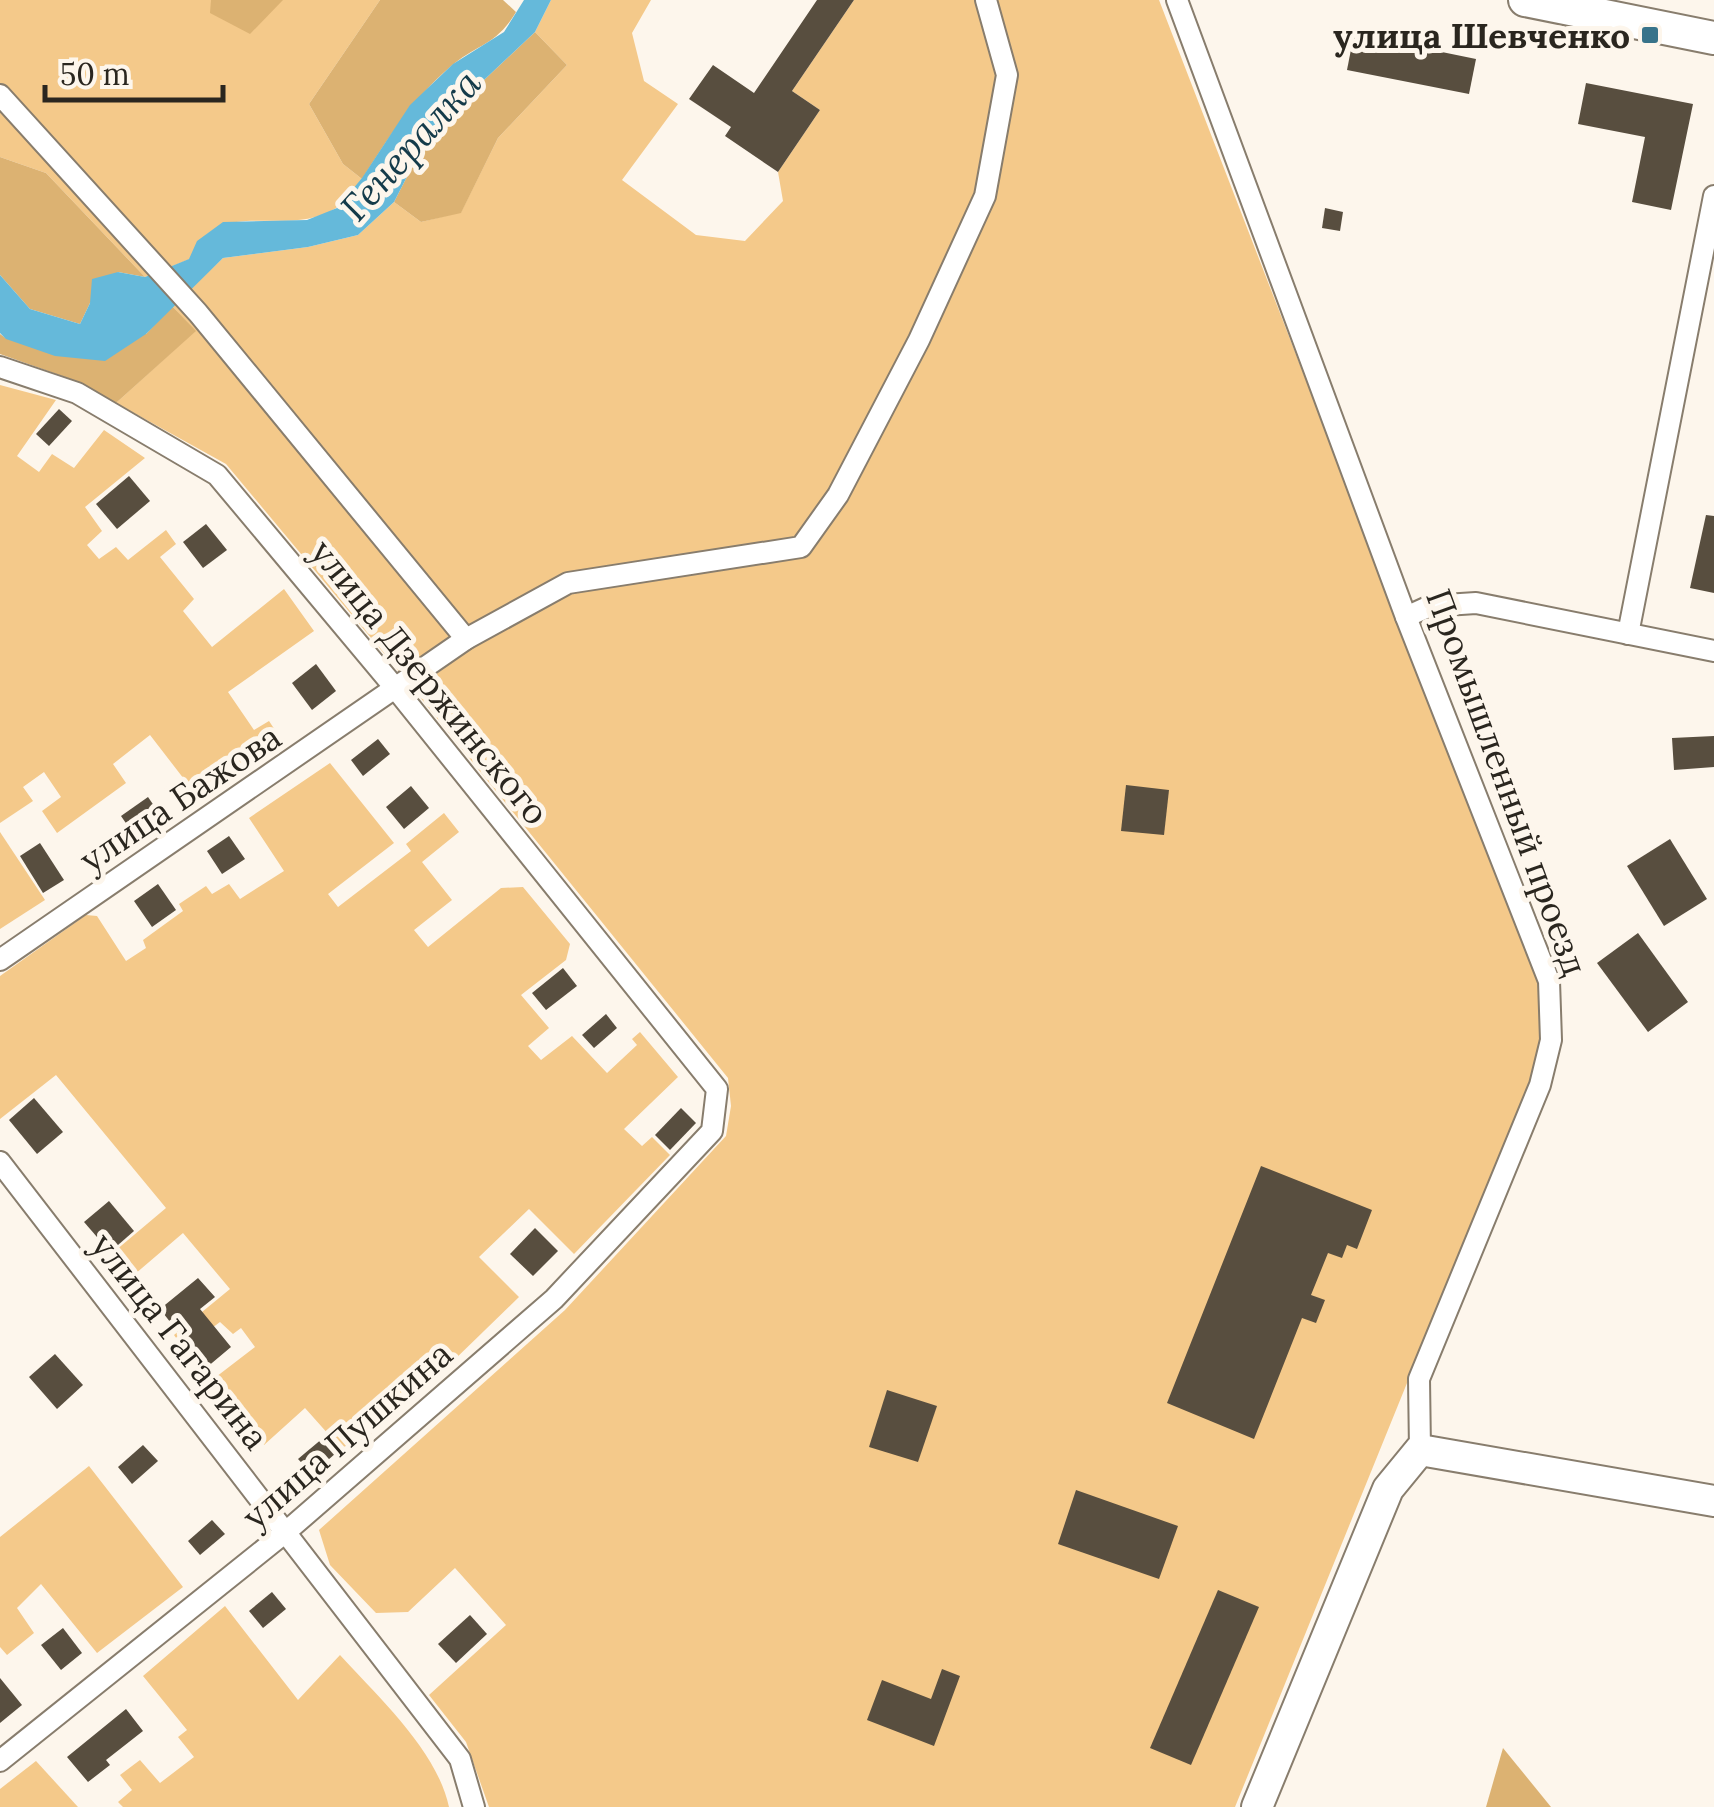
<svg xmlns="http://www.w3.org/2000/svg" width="1714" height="1807" font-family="Lora,serif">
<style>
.green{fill:#f4c98a}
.forest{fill:#dcb272}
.water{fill:#65b9da}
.building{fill:#584e3f}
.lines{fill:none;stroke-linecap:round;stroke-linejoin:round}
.street-casing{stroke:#887d6d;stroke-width:24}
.secondary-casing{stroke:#887d6d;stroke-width:34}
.primary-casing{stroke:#887d6d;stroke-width:36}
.street{stroke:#fff;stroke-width:20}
.secondary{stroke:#fff;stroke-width:30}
.primary{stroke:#fff;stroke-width:32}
.poi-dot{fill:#37738a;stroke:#fdf6ec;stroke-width:4}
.labels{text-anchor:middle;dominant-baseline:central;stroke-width:10;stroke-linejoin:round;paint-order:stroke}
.poi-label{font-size:35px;font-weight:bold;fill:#2a261f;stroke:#fdf6ec;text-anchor:end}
.street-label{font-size:35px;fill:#2a261f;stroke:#fdf6ec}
.water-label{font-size:38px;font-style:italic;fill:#143b4a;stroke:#fdf6ec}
</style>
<rect width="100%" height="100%" fill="#fdf6ec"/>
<!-- green -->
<g class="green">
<path d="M0 0H380L309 104 343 164 362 179C354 188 346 202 336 208 287 240 217 193 190 259L145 277 46 173 0 157Z"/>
<path d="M551 0H651L632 33 644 81 678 104 622 180 696 235 745 241 783 201 778 172 820 110 792 91 854 0H1159L1540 986 1543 1031 1532 1075 1235 1807H489L466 1742 429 1695 506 1625 455 1568 408 1612 376 1613 330 1565 319 1530 565 1310 726 1136 731 1106 728 1078 407 681 226 464 116 403 195 331 172 306 223 258 308 247 358 235 394 202 421 222 461 212 498 138 567 65 535 32Z"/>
<path d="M0 385 56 400 17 456 39 472 52 454 74 468 104 430 145 458 85 507 102 531 87 545 99 559 116 547 128 560 166 530 176 544 160 557 194 599 183 611 212 647 284 589 314 631 228 692 254 730 269 721 281 739 194 792 150 735 113 764 126 783 57 833 42 811 61 797 44 772 23 787 33 801 0 823Z"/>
<path d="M330 763 394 843 328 894 338 907 411 851 406 844 444 813 459 832 422 862 452 900 414 930 428 947 501 888 523 887 570 944 566 960 521 995 549 1028 528 1046 541 1060 572 1036 607 1073 637 1045 632 1039 640 1032 678 1077 624 1129 642 1146 652 1137 670 1155 574 1254 529 1209 479 1257 519 1297 415 1398 346 1454 305 1408 264 1445 212 1380 255 1347 241 1328 233 1334 220 1322 184 1349 174 1335 230 1289 183 1233 128 1280 109 1256 166 1208 56 1075 0 1119V976L86 915 97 916 126 961 146 948 143 940 183 911 179 904 206 886 212 894 229 884 240 899 284 871 249 818Z"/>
<path d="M0 832 45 900 0 929Z"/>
<path d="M89 1466 183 1587 97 1653 41 1584 17 1608 34 1633 7 1655 0 1647V1537Z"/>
<path d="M225 1606 298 1700 340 1655C377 1696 437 1750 449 1807H123L118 1802 132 1790 120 1775 140 1760 160 1783 194 1757 178 1737 187 1730 143 1676Z"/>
<path d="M36 1761 78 1807H0V1789Z"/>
</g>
<!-- forest -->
<g class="forest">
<path d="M211 0H283L250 34 210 13Z"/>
<path d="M380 0H503L516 12C496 46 476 44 450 67 412 100 389 137 362 179L343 164 309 104Z"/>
<path d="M535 32 567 65 498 138 461 213 421 222 394 202 431 130Z"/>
<path d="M0 157 46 173 145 277 118 272 90 303 80 324 30 309 0 275Z"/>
<path d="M172 306 196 331 116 403 82 383 0 354V334L7 339 146 334Z"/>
<path d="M1503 1748 1551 1807H1486Z"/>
</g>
<!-- water -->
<path class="water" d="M524 0H551L535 32 431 130 394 202 358 235 308 247 223 258 146 334 105 361 55 356 6 339 0 333V275L30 309 80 324 90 303 92 279 118 272 145 277 189 259 197 241 223 222 307 220 337 208 362 178 410 105 453 64 504 32Z"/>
<!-- building -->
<g class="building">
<path d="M817 0H854L792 91 820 110 778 172 725 136 731 127 689 99 713 65 754 93Z"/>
<path d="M1354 34 1476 59 1469 94 1347 70Z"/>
<path d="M1586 83 1693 104 1671 210 1632 202 1645 137 1578 124Z"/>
<path d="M1325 208 1343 212 1340 231 1322 228Z"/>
<path d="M59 409 72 421 49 446 36 434Z"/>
<path d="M129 476 150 501 117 529 96 504Z"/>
<path d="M1706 515 1714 516V593L1690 588Z"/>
<path d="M206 524 227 550 203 568 183 542Z"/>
<path d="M316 664 336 691 312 710 292 683Z"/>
<path d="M1714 736V767L1674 770 1672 738Z"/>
<path d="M378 739 390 754 363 776 351 760Z"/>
<path d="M1126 785 1169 790 1164 835 1121 831Z"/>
<path d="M411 786 429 808 404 829 386 807Z"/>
<path d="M148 797 161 816 134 835 121 816Z"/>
<path d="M229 836 245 859 222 874 207 851Z"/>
<path d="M1670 839 1707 899 1664 926 1627 866Z"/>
<path d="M40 843 64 880 43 893 20 856Z"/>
<path d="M158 884 176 910 152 927 134 901Z"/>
<path d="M1638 933 1688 1002 1648 1032 1597 963Z"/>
<path d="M563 968 577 986 546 1010 532 993Z"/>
<path d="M606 1014 617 1028 594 1048 582 1035Z"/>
<path d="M34 1098 63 1132 37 1154 9 1120Z"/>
<path d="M681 1108 696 1123 670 1150 655 1135Z"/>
<path d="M1261 1166 1372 1210 1357 1249 1347 1245 1342 1258 1328 1253 1311 1295 1325 1300 1316 1323 1302 1318 1254 1439 1167 1403Z"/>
<path d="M109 1201 134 1231 110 1252 84 1222Z"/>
<path d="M535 1228 558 1251 533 1276 510 1254Z"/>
<path d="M198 1278 215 1297 200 1309 231 1347 206 1368 160 1309Z"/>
<path d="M55 1354 83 1385 57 1409 29 1377Z"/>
<path d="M887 1390 937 1406 918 1462 869 1447Z"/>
<path d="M323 1438 336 1453 312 1474 298 1459Z"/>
<path d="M143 1445 158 1461 132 1484 118 1467Z"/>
<path d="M1076 1490 1178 1526 1159 1579 1058 1544Z"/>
<path d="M212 1520 225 1534 200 1555 188 1541Z"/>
<path d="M1218 1590 1259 1607 1191 1765 1150 1748Z"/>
<path d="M272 1592 286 1609 263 1628 249 1611Z"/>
<path d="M470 1615 487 1634 456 1663 438 1644Z"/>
<path d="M63 1628 82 1653 61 1670 41 1645Z"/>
<path d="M942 1669 960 1676 934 1746 867 1720 882 1680 931 1699Z"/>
<path d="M0 1678 22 1705 0 1723Z"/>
<path d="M126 1709 143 1731 106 1760 110 1765 88 1782 67 1757Z"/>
</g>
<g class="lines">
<!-- street casing -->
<g class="street-casing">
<g id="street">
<path d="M1177 0 1406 617 1549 981 1551 1040 1540 1085 1419 1379 1420 1450"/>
<path d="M0 95 198 313 466 639"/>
<path d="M0 367 77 393 217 475 396 689 717 1089 712 1131 554 1299 287 1531 0 1761"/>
<path d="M1406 617 1430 606 1476 603 1714 651"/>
<path d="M1628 634 1714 196"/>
<path d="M0 960 466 639 568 583 801 547 838 495 919 340 985 196 1007 75 986 0"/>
<path d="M0 1162 460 1759 474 1807"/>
</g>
</g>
<!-- secondary casing -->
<g class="secondary-casing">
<path id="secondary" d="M1257 1807 1388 1489 1420 1450 1714 1501"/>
</g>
<!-- primary casing -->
<g class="primary-casing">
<path id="primary" d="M1525 0 1714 38"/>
</g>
<!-- street -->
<use href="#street" class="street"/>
<!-- secondary -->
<use href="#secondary" class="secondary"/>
<!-- primary -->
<use href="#primary" class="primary"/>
</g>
<!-- markers -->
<rect class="poi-dot" x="1640" y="25" width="20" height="20" rx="5"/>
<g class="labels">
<!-- poi labels -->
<g class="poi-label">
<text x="1630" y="35">улица Шевченко</text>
</g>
<!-- street labels -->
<g class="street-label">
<text transform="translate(430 682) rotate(51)">улица Дзержинского</text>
<text transform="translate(1507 782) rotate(70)">Промышленный проезд</text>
<text transform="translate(180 798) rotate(-34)">улица Бажова</text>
<text transform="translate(180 1341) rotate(52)">улица Гагарина</text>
<text transform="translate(347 1435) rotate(-41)">улица Пушкина</text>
</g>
<!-- water labels -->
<g class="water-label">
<text transform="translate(410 145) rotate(-48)">Генералка</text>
</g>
</g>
<!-- scale -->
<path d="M45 85v15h178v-15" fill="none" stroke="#2a261f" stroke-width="5"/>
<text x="60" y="85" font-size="30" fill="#2a261f" stroke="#fdf6ec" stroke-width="8" paint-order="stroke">50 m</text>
</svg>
